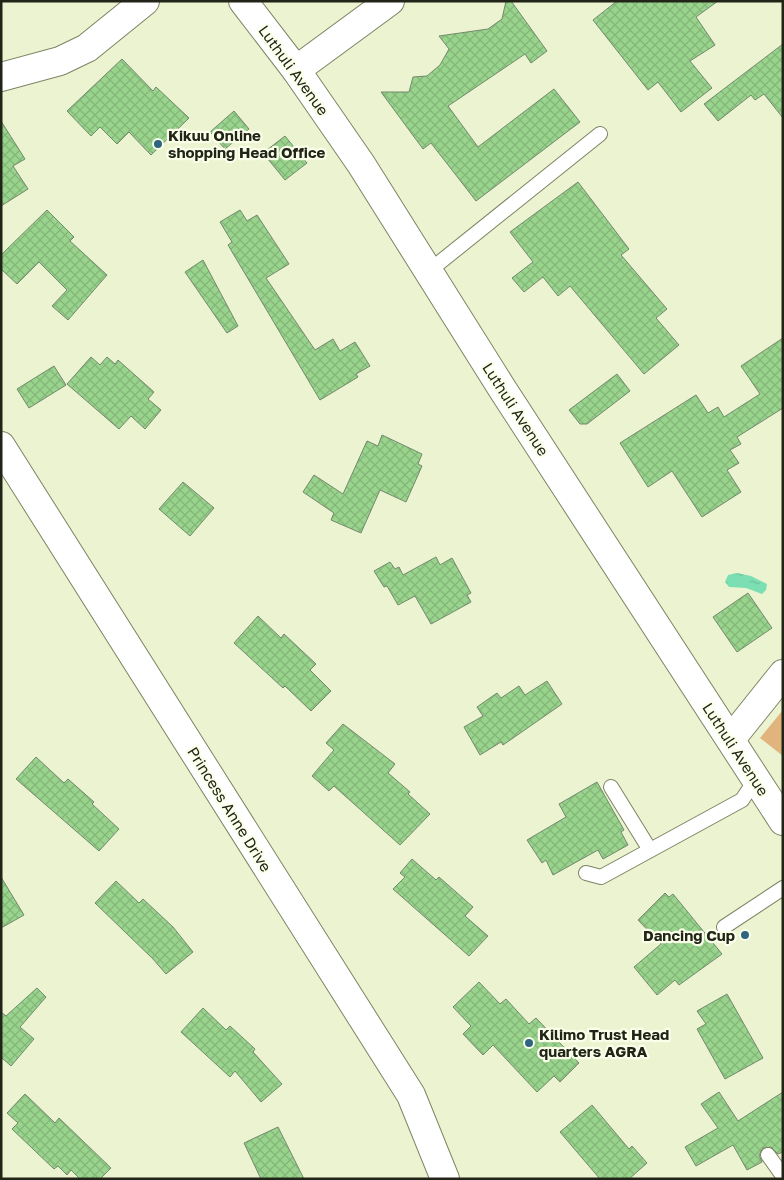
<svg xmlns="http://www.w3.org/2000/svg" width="784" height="1180" font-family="'Golos Text',sans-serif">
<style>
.grass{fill:#e1b47e}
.water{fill:url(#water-ripples)}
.building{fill:url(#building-cross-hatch);stroke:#73896e}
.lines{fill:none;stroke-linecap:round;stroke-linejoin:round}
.service-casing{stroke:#7d8464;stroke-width:16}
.minor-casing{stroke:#7d8464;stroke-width:30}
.tertiary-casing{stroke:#7d8464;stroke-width:30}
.service{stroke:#fff;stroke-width:14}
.minor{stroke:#fff;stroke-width:28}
.tertiary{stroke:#fff;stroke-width:28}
.poi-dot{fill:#2f6580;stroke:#faffea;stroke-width:2}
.labels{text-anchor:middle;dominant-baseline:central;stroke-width:4.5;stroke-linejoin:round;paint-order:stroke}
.street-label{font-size:15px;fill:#212417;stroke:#faffea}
.poi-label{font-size:15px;font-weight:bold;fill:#212417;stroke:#faffea;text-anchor:start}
</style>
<defs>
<pattern id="water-ripples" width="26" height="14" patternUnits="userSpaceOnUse" patternTransform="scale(1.25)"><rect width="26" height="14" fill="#7bdfb3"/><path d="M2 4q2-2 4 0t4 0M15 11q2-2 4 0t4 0" fill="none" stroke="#6abf99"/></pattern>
<pattern id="building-cross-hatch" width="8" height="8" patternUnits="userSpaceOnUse" patternTransform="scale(1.25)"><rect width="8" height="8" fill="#99d48d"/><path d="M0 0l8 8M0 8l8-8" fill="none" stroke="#84b679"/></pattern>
</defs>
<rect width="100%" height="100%" fill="#ecf3d0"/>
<!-- grass -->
<path class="grass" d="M783 710V756L760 738Z"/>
<!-- water -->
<path class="water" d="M737 573 751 576 767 584 766 590 762 594 746 588 729 587 725 582 728 575Z"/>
<!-- building -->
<g class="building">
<path d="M506 1H511L547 51 531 63 525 54 448 106 478 147 554 89 580 122 476 201 431 143 423 149 381 92H409L413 77 427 76 440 65 449 49 439 36 488 29 502 19Z"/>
<path d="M617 1H718L696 17 715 45 690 61 712 88 681 112 658 82 648 90 593 20Z"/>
<path d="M783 44V118L764 94 755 100 751 95 718 121 704 104Z"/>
<path d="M122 59 153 91 156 87 189 118 151 155 129 132 117 144 100 127 91 136 67 111Z"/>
<path d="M234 111 249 129 225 149 210 132Z"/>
<path d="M1 121 25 159 13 166 28 189 1 206Z"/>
<path d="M285 136 307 163 285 180 263 153Z"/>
<path d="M578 182 629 249 621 255 667 309 656 318 679 345 644 374 570 286 558 296 543 277 524 292 512 278 533 262 510 232Z"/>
<path d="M47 210 74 237 70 241 107 275 68 320 52 306 67 290 39 262 17 284 1 269V255Z"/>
<path d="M240 210 247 221 257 215 289 264 266 278 315 350 333 339 340 351 355 342 370 366 356 374 358 377 320 400 228 245 232 242 220 222Z"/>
<path d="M203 260 238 326 227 333 185 272Z"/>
<path d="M783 338V408L737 437 741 444 730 450 739 463 727 470 741 492 702 517 672 471 648 487 620 443 696 395 708 413 718 407 724 417 760 394 741 366Z"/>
<path d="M91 357 100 365 107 357 115 364 118 360 154 392 148 399 161 410 145 429 131 416 119 429 67 384Z"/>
<path d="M54 366 66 385 29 408 17 389Z"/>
<path d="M617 374 630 391 587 424H580L569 410Z"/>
<path d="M382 435 422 454 418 464 422 466 406 502 380 490 361 533 331 520 334 513 303 492 314 475 343 494 367 441 378 446Z"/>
<path d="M183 482 214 508 190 536 159 509Z"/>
<path d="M436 557 440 565 452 558 471 593 467 595 471 602 431 624 415 596 398 605 387 586 384 587 374 571 390 562 395 569 399 567 403 575Z"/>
<path d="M748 593 772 628 737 652 713 617Z"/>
<path d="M258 616 281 638 284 634 316 664 310 670 331 691 311 711 285 686 283 688 234 643Z"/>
<path d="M547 681 562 704 503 745 501 742 480 755 464 727 483 716 477 707 497 693 501 698 519 686 525 695Z"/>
<path d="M343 724 395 764 388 773 410 792 408 794 430 814 400 845 334 786 329 791 312 776 334 750 326 743Z"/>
<path d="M36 757 64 783 68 779 94 802 92 804 119 829 99 851 16 779Z"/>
<path d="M597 782 624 830 621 832 628 845 603 859 598 850 553 875 546 860 542 863 527 840 566 817 559 804Z"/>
<path d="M412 859 436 880 439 877 473 907 465 916 488 936 469 956 393 889 405 877 400 873Z"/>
<path d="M1 877 24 915 1 928Z"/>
<path d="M116 881 139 903 143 899 173 927 193 952 166 974 153 959 95 903Z"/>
<path d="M665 893 669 897 673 894 722 954 679 985 675 980 657 995 634 967 661 944 638 920Z"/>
<path d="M479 982 500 1004 506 999 529 1024 536 1018 579 1063 560 1082 554 1076 537 1092 493 1045 483 1055 463 1034 471 1026 453 1007Z"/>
<path d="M37 988 46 997 20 1027 34 1039 11 1066 1 1057V1012L6 1016Z"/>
<path d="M727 994 763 1058 725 1079 697 1029 706 1024 697 1011Z"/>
<path d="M203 1008 226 1030 230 1026 255 1049 253 1052 282 1084 261 1102 235 1071 230 1077 181 1032Z"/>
<path d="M719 1092 738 1121 783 1092V1152L778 1154 771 1147 763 1148 759 1155 762 1162 747 1170 733 1145 696 1166 685 1147 718 1128 701 1104Z"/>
<path d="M25 1094 55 1123 59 1118 111 1168 100 1179H80L71 1170 67 1175 58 1166 54 1169 12 1129 18 1123 7 1113Z"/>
<path d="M592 1105 629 1149 632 1146 647 1163 629 1179H600L560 1132Z"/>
<path d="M278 1127 304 1179H261L244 1143Z"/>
</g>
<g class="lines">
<!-- service casing -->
<g class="service-casing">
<g id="service">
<path d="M429 271 600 134"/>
<path d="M611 787 650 850"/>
<path d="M586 873 601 877 742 800 756 779"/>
<path d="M724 927 783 888"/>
<path d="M768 1155 783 1176"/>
</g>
</g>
<!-- minor casing -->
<g class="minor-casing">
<g id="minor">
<path d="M296 70 390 1"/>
<path d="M1 77 60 61 87 48 145 1"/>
<path d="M1 446 411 1095 445 1179"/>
<path d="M731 739 783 674"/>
</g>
</g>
<!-- tertiary casing -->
<g class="tertiary-casing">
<path id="tertiary" d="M243 1 296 70 361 164 503 390 783 821"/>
</g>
<!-- service -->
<use href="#service" class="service"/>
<!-- minor -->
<use href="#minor" class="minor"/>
<!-- tertiary -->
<use href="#tertiary" class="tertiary"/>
</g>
<!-- markers -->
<g class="poi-dot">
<circle cx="158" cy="144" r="5"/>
<circle cx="745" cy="935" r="5"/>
<circle cx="529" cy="1043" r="5"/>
</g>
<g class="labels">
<!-- street labels -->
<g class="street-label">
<text transform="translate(294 70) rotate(54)">Luthuli Avenue</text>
<text transform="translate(516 409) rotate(57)">Luthuli Avenue</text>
<text transform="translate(736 749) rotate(57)">Luthuli Avenue</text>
<text transform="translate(230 809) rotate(58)">Princess Anne Drive</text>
</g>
<!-- poi labels -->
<g class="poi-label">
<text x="168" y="135">Kikuu Online<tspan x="168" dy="17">shopping Head Office</tspan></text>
<text x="735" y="935" text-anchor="end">Dancing Cup</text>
<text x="539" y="1034">Kilimo Trust Head<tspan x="539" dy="17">quarters AGRA</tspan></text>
</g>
</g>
<!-- border -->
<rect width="784" height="1180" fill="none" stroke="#212417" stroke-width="5"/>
</svg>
